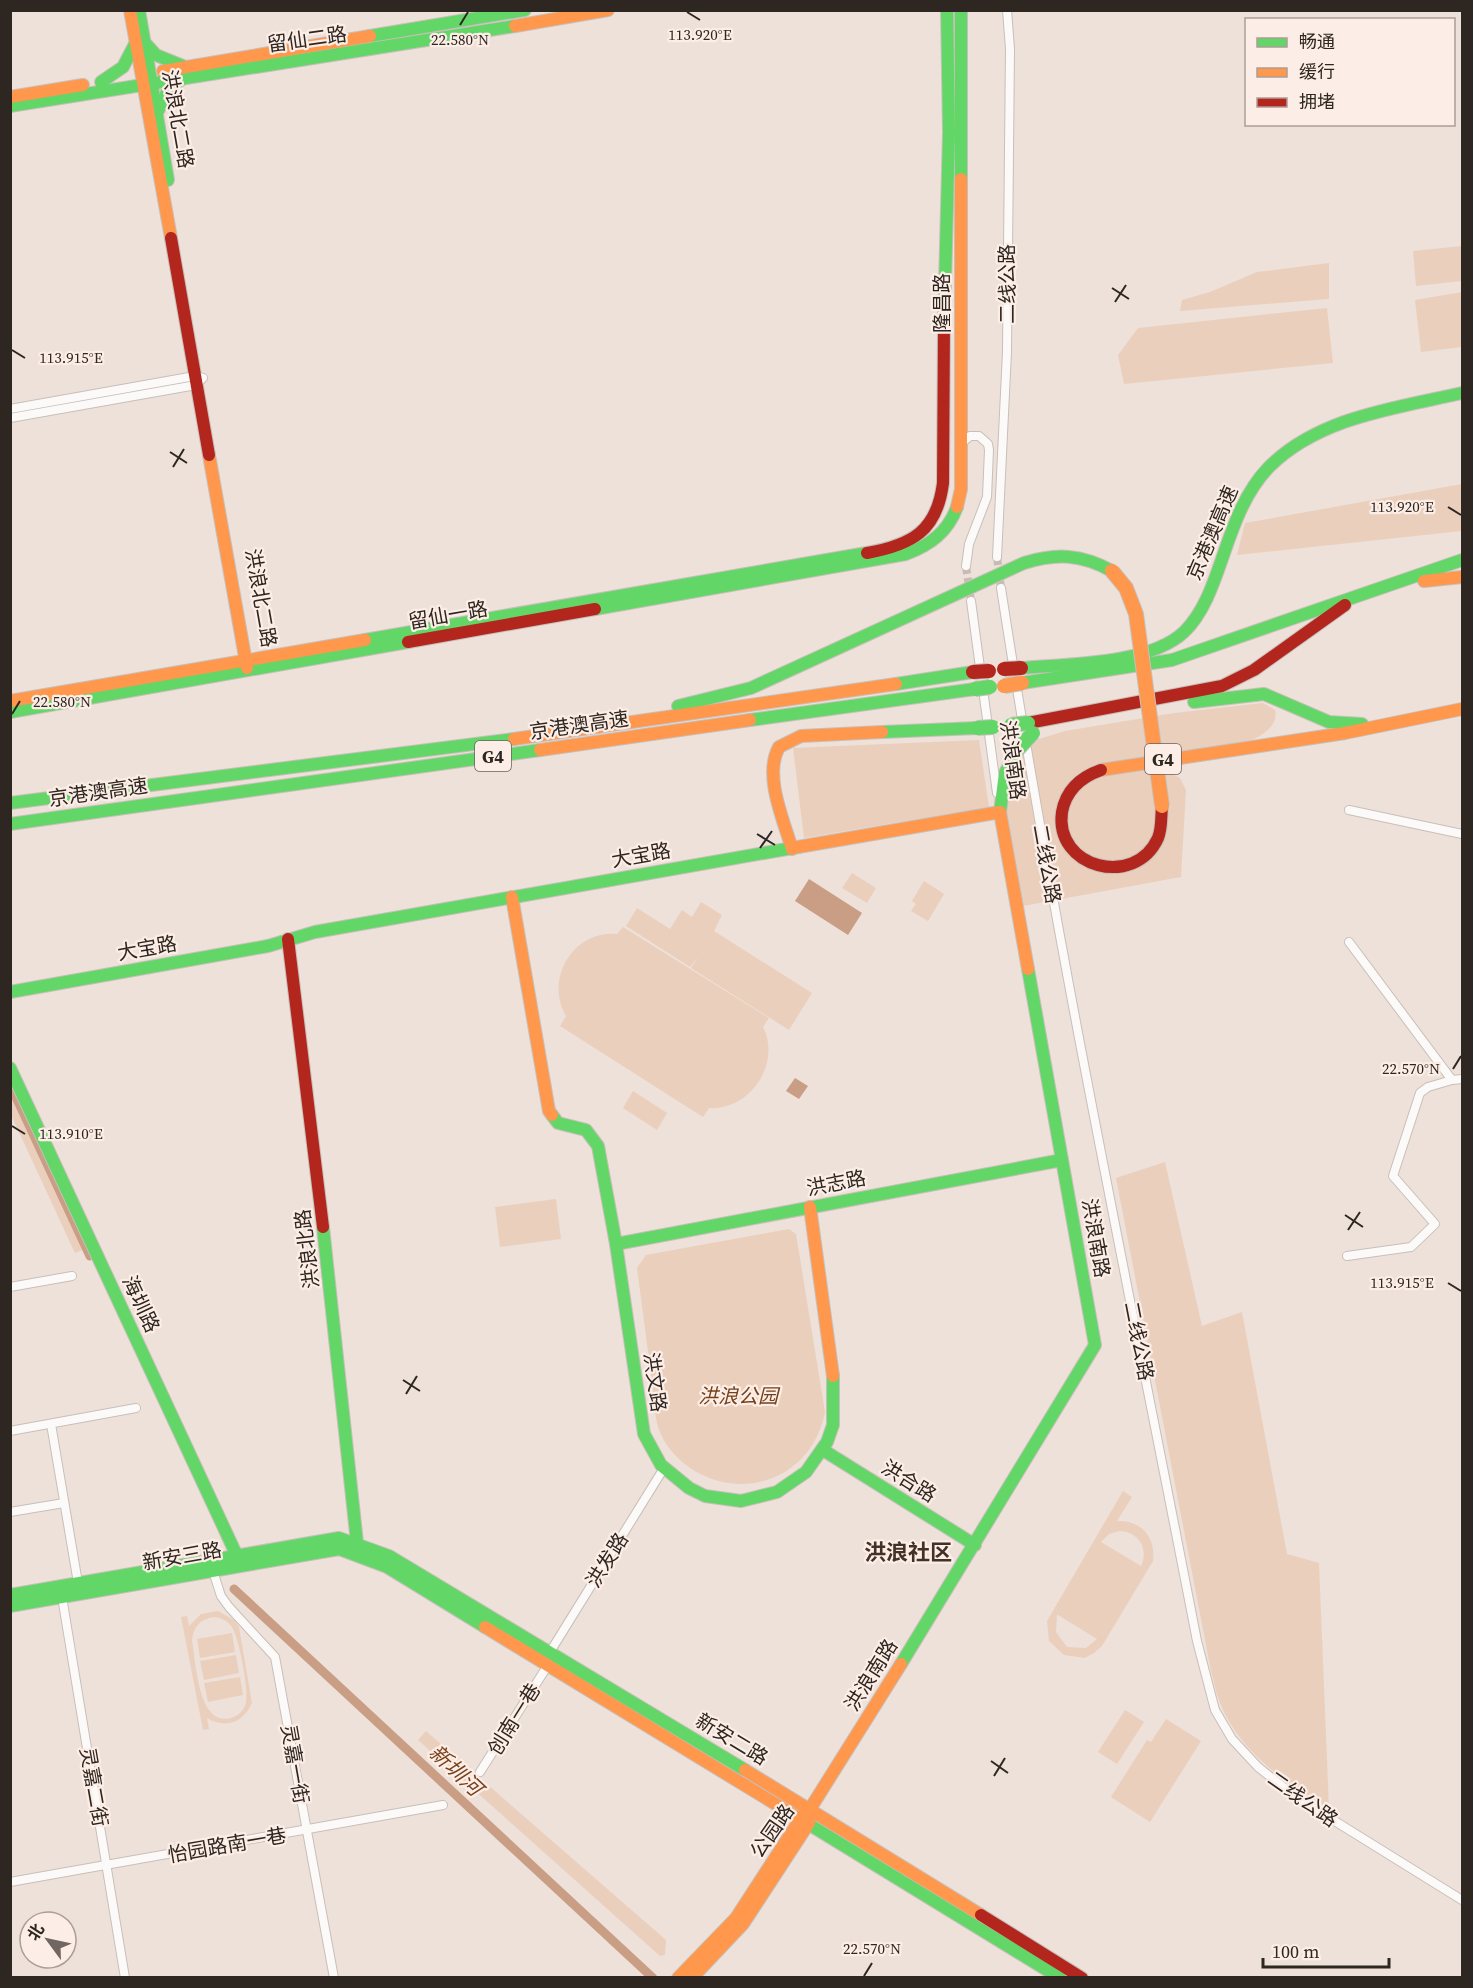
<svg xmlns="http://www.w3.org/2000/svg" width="1473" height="1988" font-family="'Source Serif 4','Noto Sans SC',serif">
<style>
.green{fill:#ebcfbd;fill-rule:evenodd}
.water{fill:#c99e85}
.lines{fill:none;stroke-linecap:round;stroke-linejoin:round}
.canal{stroke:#c99e85;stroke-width:9}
.street-tunnel{stroke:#c7bcb5;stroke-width:8;stroke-dasharray:8 4;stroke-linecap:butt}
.street-casing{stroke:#c8bfb9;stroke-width:10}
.fast-casing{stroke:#c8bfb9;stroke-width:14}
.slow-casing{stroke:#c8bfb9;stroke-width:14}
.jam-casing{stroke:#c8bfb9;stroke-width:14}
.street{stroke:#fcfaf9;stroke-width:8}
.fast{stroke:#63d668;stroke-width:12}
.slow{stroke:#ff974d;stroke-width:12}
.jam{stroke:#b3261e;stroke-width:12}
.fast-bridge-casing{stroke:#c7c1bd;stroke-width:16;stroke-linecap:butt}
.slow-bridge-casing{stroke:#c7c1bd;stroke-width:16;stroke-linecap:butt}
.jam-bridge-casing{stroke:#c7c1bd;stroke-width:16;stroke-linecap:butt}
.fast-bridge{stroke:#63d668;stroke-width:14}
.slow-bridge{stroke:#ff974d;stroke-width:14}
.jam-bridge{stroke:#b3261e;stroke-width:14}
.ticks{fill:none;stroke:#2e2621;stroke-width:2}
.labels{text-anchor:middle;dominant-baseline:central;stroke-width:4.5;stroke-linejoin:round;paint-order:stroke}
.shield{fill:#fceee6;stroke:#6c625c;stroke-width:1.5}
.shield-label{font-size:18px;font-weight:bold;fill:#2e2621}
.street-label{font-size:20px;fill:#2e2621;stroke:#fceee6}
.park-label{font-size:20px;font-style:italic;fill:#76411a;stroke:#fceee6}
.water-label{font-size:21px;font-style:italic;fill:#77411b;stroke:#fceee6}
.quarter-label{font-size:22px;font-weight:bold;fill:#423127;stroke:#fceee6}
.ticks-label{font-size:15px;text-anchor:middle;fill:#2e2621;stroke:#fceee6;stroke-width:4.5;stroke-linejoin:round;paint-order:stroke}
</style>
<rect width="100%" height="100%" fill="#ede1da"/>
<!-- green -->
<g class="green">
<path d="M1462 246V281L1416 286 1413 251Z"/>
<path d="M1329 263V299L1180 311 1182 300 1210 292 1257 272Z"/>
<path d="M1462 292V347L1421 352 1415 300Z"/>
<path d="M1327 308 1333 363 1124 384 1118 355 1138 328Z"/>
<path d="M1462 484V531L1237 555 1245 523Z"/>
<path d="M1263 703 1275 710C1279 725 1263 735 1252 740L1166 756 1168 772 1180 778 1186 790 1181 877 1023 906 1004 810 1010 772 1021 756 1039 739 1065 731 1174 713Z"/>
<path d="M979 740 989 807 804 838 793 748Z"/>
<path d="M852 873 876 888 867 903 842 888Z"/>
<path d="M924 881 944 894 928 921 911 911 916 904 912 901Z"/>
<path d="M701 902 722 915 714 931 812 993 789 1030 691 968 698 957 690 967 626 926 637 908 670 929 682 910 692 917Z"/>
<path d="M623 927 769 1018 763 1027C782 1064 749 1111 709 1108L703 1117 560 1026 566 1016C544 978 574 930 617 934Z"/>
<path d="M10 1067 96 1245 75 1253 11 1115Z"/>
<path d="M633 1091 667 1113 657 1130 623 1108Z"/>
<path d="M1165 1162 1202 1326 1242 1312 1287 1554 1319 1563 1329 1809C1286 1784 1239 1751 1220 1703 1216 1693 1214 1681 1211 1671L1116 1178Z"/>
<path d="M556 1199 561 1239 500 1247 495 1207Z"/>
<path d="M789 1229 796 1234 825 1412C819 1443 800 1468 770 1479 727 1495 673 1471 658 1427 654 1412 654 1396 652 1382 647 1344 642 1306 637 1268L646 1255Z"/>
<path d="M1123 1491 1132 1497 1117 1521C1142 1520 1156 1538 1153 1561L1102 1646 1094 1653 1085 1658 1064 1655 1049 1641 1047 1621ZM1120 1531C1139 1532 1149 1549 1141 1566L1101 1542 1109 1534ZM1057 1615H1058L1097 1639 1086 1648 1067 1647 1056 1632Z"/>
<path d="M218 1611 234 1620 239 1627 252 1703C243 1723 226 1729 207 1718L209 1729 203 1730 181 1617 187 1616 189 1626 201 1614ZM214 1617C222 1618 229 1621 233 1629 239 1640 249 1690 246 1702 245 1710 238 1716 231 1718 198 1727 196 1662 192 1641 193 1627 200 1619 214 1617Z"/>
<path d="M232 1633 235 1652 200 1658 197 1639Z"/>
<path d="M236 1655 239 1673 204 1680 200 1661Z"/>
<path d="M240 1677 243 1695 208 1702 204 1683Z"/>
<path d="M1125 1710 1144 1722 1117 1764 1098 1752Z"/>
<path d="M1166 1719 1201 1741 1150 1822 1111 1797 1147 1740 1151 1742Z"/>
<path d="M426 1731 666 1940 665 1955 660 1956 418 1740Z"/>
</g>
<!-- water -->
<g class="water">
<path d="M809 879 862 913 848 935 795 901Z"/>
<path d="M795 1078 808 1086 799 1099 786 1091Z"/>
</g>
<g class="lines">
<!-- canal -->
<g class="canal">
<path d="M10 1084 90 1256"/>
<path d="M234 1589 653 1978"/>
</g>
<!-- street-tunnel -->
<g class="street-tunnel">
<path d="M997 557 1001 588"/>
<path d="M966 566 971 601"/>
</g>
<!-- street casing -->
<g class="street-casing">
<g id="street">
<path d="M10 409 195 376 203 378 196 385 10 418"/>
<path d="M962 443 970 436H979L988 444 989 450 987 497 969 544 966 566"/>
<path d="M997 557 1007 352 1010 49 1007 10"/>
<path d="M1001 588C1055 941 1129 1290 1197 1641L1215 1710 1232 1739 1258 1767 1296 1797 1462 1900"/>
<path d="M971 601 997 793"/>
<path d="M1349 810 1462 834"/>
<path d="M1349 942 1452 1080 1462 1079"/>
<path d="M1347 1256 1411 1247 1435 1224 1393 1176 1420 1093 1428 1087 1452 1080"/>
<path d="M10 1287 72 1276"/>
<path d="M51 1424 78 1583"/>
<path d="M10 1431 136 1408"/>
<path d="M10 1512 64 1503"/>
<path d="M213 1571 221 1596 229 1607 275 1657 334 1978"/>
<path d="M62 1597 125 1978"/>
<path d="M550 1652 664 1468"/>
<path d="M480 1772 548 1665"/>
<path d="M10 1882 443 1805"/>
</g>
</g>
<!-- fast casing -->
<g class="fast-casing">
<g id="fast">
<path d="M139 10 168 180"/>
<path d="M961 10V179"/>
<path d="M370 36 525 10"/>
<path d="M145 43 156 55 183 66"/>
<path d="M101 82 123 67 135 44"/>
<path d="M10 106 515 26"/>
<path d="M158 111 168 90 183 78"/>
<path d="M944 322 949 132 947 10"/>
<path d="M595 609 906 554C930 545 948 532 957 507"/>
<path d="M365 640 867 553"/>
<path d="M1021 668C1066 664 1149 665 1184 632 1204 613 1214 582 1223 556 1234 524 1245 492 1269 467 1319 417 1396 408 1462 393"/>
<path d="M1022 683 1172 660 1462 560"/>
<path d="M896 684 973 672"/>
<path d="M1194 702 1264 694 1329 722 1362 724"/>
<path d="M678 706 751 688 1024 563C1057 553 1081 554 1112 571"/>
<path d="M10 712 408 642"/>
<path d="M750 720 975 689"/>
<path d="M882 732 977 728"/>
<path d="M10 803 514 739"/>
<path d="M1000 812 1005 773 1017 750"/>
<path d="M10 824 540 750"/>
<path d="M10 992 268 946 315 932 798 847"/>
<path d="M10 1068 237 1556"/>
<path d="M552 1115 558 1123 586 1130 598 1146 616 1244 644 1434 661 1465 689 1488 705 1496 741 1501 777 1492 806 1472 827 1442 833 1425V1376"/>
<path d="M323 1227 358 1552"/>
<path d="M616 1244 1062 1160"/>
<path d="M823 1450 975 1545"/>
<path d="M10 1595 339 1538 389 1556 745 1770"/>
<path d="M10 1606 339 1549 387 1567 485 1627"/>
<path d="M901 1664 1095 1345 1028 969"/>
<path d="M797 1817 1060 1978"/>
</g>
</g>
<!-- slow casing -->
<g class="slow-casing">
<g id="slow">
<path d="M130 10 171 238"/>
<path d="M515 26 608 10"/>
<path d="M163 71 370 36"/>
<path d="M10 97 83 85"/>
<path d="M209 455 247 668"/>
<path d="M957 507 961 489V179"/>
<path d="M1424 581 1462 577"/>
<path d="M10 701 365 640"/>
<path d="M514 739 896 684"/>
<path d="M540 750 750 720"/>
<path d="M1101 770 1345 733 1462 709"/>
<path d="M798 847 1000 812 1028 969"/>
<path d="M792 849C784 821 763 775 779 747L801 736 882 732"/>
<path d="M512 897 549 1111 552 1115"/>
<path d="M810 1207 833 1376"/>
<path d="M485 1627 797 1817"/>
<path d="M745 1770 981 1915"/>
<path d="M678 1978 736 1918 801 1818 810 1809 901 1664"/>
<path d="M692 1978 743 1924 809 1823 810 1816"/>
</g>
</g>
<!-- jam casing -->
<g class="jam-casing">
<g id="jam">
<path d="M171 238 209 455"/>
<path d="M867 553C912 545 937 531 943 483L944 322"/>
<path d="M408 642 595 609"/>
<path d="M1028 723 1222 686 1254 670 1345 605"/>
<path d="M1101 770C1081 777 1066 790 1062 812 1054 868 1135 889 1158 838 1162 829 1161 816 1162 806"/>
<path d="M288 939 323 1227"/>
<path d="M981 1915 1082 1978"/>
</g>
</g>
<!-- street -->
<use href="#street" class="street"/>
<!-- fast -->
<use href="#fast" class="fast"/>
<!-- slow -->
<use href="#slow" class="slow"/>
<!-- jam -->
<use href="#jam" class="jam"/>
<!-- fast-bridge casing -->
<g class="fast-bridge-casing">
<g id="fast-bridge">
<path d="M975 689 990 687"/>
<path d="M1011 725 1028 723"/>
<path d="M977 728 993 727"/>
<path d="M1017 750 1033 733"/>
</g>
</g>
<!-- slow-bridge casing -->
<g class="slow-bridge-casing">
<g id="slow-bridge">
<path d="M1112 571 1126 588 1136 614 1162 806"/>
<path d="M1004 686 1022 683"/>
</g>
</g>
<!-- jam-bridge casing -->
<g class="jam-bridge-casing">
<g id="jam-bridge">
<path d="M1004 669 1021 668"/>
<path d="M973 672 989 671"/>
</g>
</g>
<!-- fast-bridge -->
<use href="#fast-bridge" class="fast-bridge"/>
<!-- slow-bridge -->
<use href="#slow-bridge" class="slow-bridge"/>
<!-- jam-bridge -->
<use href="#jam-bridge" class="jam-bridge"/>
</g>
<!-- ticks -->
<path class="ticks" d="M687 12 700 20M460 25 468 12M1112 288 1129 299M1115 302 1126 285M12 350 25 358M170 452 187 463M173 467 184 449M1448 507 1461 515M12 714 20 701M757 834 775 845M760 848 772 831M1453 1069 1461 1056M12 1126 25 1134M1345 1215 1363 1227M1348 1230 1360 1212M1448 1283 1461 1291M403 1380 420 1391M406 1394 417 1376M991 1761 1008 1773M994 1776 1005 1758M864 1976 872 1963"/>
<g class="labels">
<!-- shield labels -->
<g class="shield">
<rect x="475" y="741" width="36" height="30" rx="4.5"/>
<rect x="1145" y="744" width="36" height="30" rx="4.5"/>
</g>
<g class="shield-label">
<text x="493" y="756">G4</text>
<text x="1163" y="759">G4</text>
</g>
<!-- street labels -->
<g class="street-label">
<text transform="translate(307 39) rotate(-8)">留仙二路</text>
<text transform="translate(178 119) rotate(80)">洪浪北二路</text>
<text transform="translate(1007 284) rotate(-90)">二线公路</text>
<text transform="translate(942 303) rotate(-90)">隆昌路</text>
<text transform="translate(1212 533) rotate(-67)">京港澳高速</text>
<text transform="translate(261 598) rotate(80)">洪浪北二路</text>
<text transform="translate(448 615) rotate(-10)">留仙一路</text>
<text transform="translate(579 725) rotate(-8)">京港澳高速</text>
<text transform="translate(1013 760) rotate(82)">洪浪南路</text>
<text transform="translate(98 792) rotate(-8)">京港澳高速</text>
<text transform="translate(641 855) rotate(-10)">大宝路</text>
<text transform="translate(1047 864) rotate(80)">二线公路</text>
<text transform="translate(147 948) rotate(-10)">大宝路</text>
<text transform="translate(836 1183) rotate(-11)">洪志路</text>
<text transform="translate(1096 1238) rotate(80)">洪浪南路</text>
<text transform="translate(307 1249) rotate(-97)">洪浪北路</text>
<text transform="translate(141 1304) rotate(65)">海圳路</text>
<text transform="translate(1139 1341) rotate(79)">二线公路</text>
<text transform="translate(655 1382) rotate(82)">洪文路</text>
<text transform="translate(909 1481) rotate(32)">洪合路</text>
<text transform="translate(182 1556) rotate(-10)">新安三路</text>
<text transform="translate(607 1560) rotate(-58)">洪发路</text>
<text transform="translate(871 1675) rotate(-58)">洪浪南路</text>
<text transform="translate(514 1719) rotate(-58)">创南一巷</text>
<text transform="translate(732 1739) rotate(31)">新安二路</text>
<text transform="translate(295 1764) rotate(80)">灵嘉一街</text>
<text transform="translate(94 1787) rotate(80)">灵嘉二街</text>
<text transform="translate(1303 1799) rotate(35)">二线公路</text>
<text transform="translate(772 1831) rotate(-55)">公园路</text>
<text transform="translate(227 1845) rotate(-10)">怡园路南一巷</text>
</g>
<!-- park labels -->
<g class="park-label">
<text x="738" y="1396">洪浪公园</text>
</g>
<!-- water labels -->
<g class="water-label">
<text transform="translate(456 1770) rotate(43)">新圳河</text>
</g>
<!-- quarter labels -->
<g class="quarter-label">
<text x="908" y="1552">洪浪社区</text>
</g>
</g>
<g class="ticks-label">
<text x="700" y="40">113.920°E</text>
<text x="460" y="45">22.580°N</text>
<text x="71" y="363">113.915°E</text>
<text x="1402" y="512">113.920°E</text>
<text x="62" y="707">22.580°N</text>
<text x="1411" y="1074">22.570°N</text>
<text x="71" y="1139">113.910°E</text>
<text x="1402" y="1288">113.915°E</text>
<text x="872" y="1954">22.570°N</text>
</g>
<!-- border -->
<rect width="1473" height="1988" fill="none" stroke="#2e2621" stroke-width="24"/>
<!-- legend -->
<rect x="1245" y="18" width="210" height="108" fill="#fceee6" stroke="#aa9e97" stroke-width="1.5"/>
<rect x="1257" y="38" width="30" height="9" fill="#63d668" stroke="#aa9e97" stroke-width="1.5"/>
<text x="1299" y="48" font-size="18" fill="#2e2621">畅通</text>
<rect x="1257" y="68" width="30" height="9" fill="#ff974d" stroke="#aa9e97" stroke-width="1.5"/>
<text x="1299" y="78" font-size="18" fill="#2e2621">缓行</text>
<rect x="1257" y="98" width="30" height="9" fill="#b3261e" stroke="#aa9e97" stroke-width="1.5"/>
<text x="1299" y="108" font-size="18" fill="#2e2621">拥堵</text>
<!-- north arrow -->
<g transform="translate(48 1940) rotate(303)"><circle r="28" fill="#fceee6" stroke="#aa9e97" stroke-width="1.5"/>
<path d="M0-4.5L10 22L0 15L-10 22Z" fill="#716762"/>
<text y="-9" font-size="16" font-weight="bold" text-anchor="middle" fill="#2e2621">北</text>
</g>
<!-- scale -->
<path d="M1263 1958v9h126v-9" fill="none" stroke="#2e2621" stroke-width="3"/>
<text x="1272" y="1958" font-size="18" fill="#2e2621" stroke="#fceee6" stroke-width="4.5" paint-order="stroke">100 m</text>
</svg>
